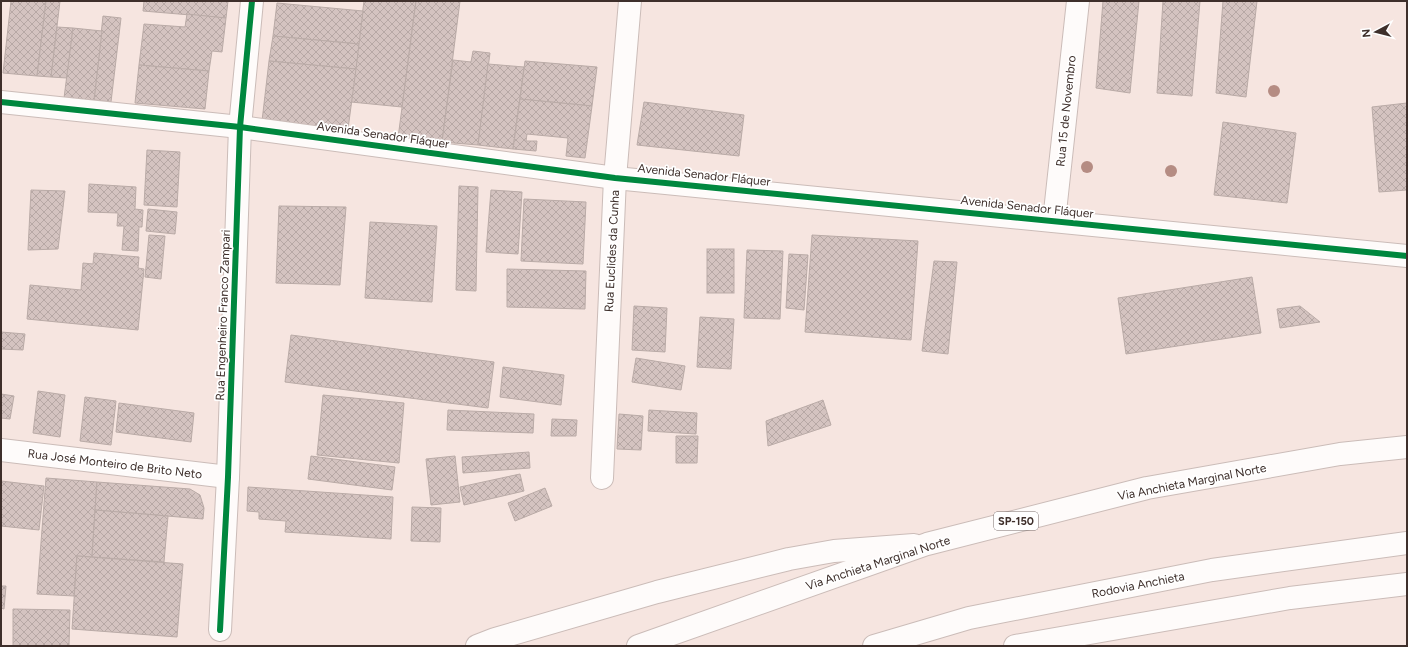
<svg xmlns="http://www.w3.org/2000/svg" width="1408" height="647" font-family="Figtree,sans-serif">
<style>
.building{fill:url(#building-cross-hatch);stroke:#baaba7}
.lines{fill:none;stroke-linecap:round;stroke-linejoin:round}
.minor-casing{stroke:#cbbcb8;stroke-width:24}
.highway-casing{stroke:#cbbcb8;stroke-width:24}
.minor{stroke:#fefbfa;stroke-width:22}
.highway{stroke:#fefbfa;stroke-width:22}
.cycleway-casing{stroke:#fff;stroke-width:8}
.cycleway{stroke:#00873e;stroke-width:6}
.tree{fill:#b58c83}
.labels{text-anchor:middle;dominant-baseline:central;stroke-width:3.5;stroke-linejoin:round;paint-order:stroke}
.shield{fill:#fff;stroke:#786d6b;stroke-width:1}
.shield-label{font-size:11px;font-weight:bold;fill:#3e2f2b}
.street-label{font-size:12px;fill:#3e2f2b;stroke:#fff}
</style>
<defs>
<pattern id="building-cross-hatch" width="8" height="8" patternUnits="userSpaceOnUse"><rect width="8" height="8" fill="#d4c3c0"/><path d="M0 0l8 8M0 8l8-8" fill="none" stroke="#b7a8a5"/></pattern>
</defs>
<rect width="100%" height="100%" fill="#f6e5e0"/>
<!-- building -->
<g class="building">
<path d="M11 1H46L37 76 3 73Z"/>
<path d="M46 1H60L51 77 37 76Z"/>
<path d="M144 1H228L226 18 143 11Z"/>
<path d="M364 1H416L402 107 351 102Z"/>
<path d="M416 1H460L442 142 398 138Z"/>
<path d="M1103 1H1139L1130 93 1096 88Z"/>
<path d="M1163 1H1200L1192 96 1157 93Z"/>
<path d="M1223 1H1257L1246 97 1216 93Z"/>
<path d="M277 3 363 11 359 44 273 36Z"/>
<path d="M187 14 226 18 222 52 212 51 209 71 139 65 144 24 185 27Z"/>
<path d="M103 16 121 18 111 102 94 100Z"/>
<path d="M57 27 73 28 67 78 51 77Z"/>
<path d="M73 28 102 31 94 100 64 98Z"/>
<path d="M273 36 359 44 356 69 269 61Z"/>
<path d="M473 51 490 53 478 145 442 142 453 60 471 62Z"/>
<path d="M269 61 356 69 348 129 262 121Z"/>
<path d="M525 61 597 67 592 106 520 99Z"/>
<path d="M488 64 524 67 513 149 478 145Z"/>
<path d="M139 65 209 71 205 109 135 103Z"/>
<path d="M520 99 592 106 585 158 566 156 568 138 527 134 526 141H537L536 151 513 149Z"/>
<path d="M644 102 744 115 739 156 637 145Z"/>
<path d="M1407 103V190L1379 192 1372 107Z"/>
<path d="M1223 122 1296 133 1287 203 1214 195Z"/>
<path d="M147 150 180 152 177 207 144 205Z"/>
<path d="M89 184 136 187 135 209 143 210 142 227H139L138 251 122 250 124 226H117L118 213 88 212Z"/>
<path d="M459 186 478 187 476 291 456 290Z"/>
<path d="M31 190 65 191 58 249 28 250Z"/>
<path d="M491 190 522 192 518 254 486 252Z"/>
<path d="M524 199 586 202 583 264 521 261Z"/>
<path d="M279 206 346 207 340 285 276 283Z"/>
<path d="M148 209 177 212 175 234 146 231Z"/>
<path d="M370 222 437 226 432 302 365 298Z"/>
<path d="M149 235 165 236 161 279 145 277Z"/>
<path d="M812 235 918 241 911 340 805 332Z"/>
<rect x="707" y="249" width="27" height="44"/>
<path d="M747 250 783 251 780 319 744 318Z"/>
<path d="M94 253 139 257 138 268 144 269 138 330 27 319 30 285 81 290 83 263 93 264Z"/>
<path d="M789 254 808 255 804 310 786 308Z"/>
<path d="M934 261 957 262 948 354 922 351Z"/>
<path d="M507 269 586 271 585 309 507 307Z"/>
<path d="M1252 277 1261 333 1126 354 1118 298Z"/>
<path d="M634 306 667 308 665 352 632 350Z"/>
<path d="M1300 306 1320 322 1280 328 1277 309Z"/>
<path d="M700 317 734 319 731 369 697 367Z"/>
<path d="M1 332 25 334 23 350 1 349Z"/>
<path d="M291 335 494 362 488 408 285 382Z"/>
<path d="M636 358 685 366 681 390 632 382Z"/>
<path d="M503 367 564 375 561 405 500 397Z"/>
<path d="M38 391 65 395 60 437 33 433Z"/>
<path d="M1 394 14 396 10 419 1 418Z"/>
<path d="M323 395 404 403 399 463 317 455Z"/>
<path d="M85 397 116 401 111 445 80 441Z"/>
<path d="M823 400 831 425 768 446 766 421Z"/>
<path d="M119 403 194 413 191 442 116 432Z"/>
<path d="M448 410 534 414 533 433 447 430Z"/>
<path d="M649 410 697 413 696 434 648 431Z"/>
<path d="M619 414 643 416 641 450 617 449Z"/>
<path d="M552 419 577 420 576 436H551Z"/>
<path d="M676 436H698L697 463H676Z"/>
<path d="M529 452 530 468 463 473 462 457Z"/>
<path d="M311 456 395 467 392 490 308 479Z"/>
<path d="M455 456 460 502 431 505 426 459Z"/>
<path d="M520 474 524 491 464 505 460 487Z"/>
<path d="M46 478 97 482 92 557 77 556 74 596 37 594Z"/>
<path d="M1 481 44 486 39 530 1 526Z"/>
<path d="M97 482 190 489 200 495 204 508 203 519 95 510Z"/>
<path d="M248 487 393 497 391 539 285 532 286 521 259 519V512L247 511Z"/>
<path d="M545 488 552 506 515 521 508 503Z"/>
<path d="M412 507 441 508 440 542 411 541Z"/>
<path d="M95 510 168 516 164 562 92 557Z"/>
<path d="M77 556 183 564 177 637 72 629Z"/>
<path d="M1 586H6L4 609 1 608Z"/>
<path d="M13 609 70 610 69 646H13Z"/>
</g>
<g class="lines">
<!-- minor casing -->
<g class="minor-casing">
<g id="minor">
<path d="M1 102 240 127 615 178 1407 256"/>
<path d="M1054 221 1078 1"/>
<path d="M1 450 228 477"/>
<path d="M602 478 615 178 630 1"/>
<path d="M220 630 228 477 240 127 252 1"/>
<path d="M477 646 495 639 657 592 789 559 834 551 914 545"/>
</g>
</g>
<!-- highway casing -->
<g class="highway-casing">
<g id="highway">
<path d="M638 646 927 544 1147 488 1340 454 1407 447"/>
<path d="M874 646 969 618 1212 570 1407 543"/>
<path d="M1015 646 1290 598 1407 584"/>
</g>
</g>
<!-- minor -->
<use href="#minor" class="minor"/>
<!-- highway -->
<use href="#highway" class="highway"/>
<!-- cycleway casing -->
<g class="cycleway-casing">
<g id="cycleway">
<path d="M1 102 240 127 615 178 1407 256"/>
<path d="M220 630 228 477 240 127 252 1"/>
</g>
</g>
<!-- cycleway -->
<use href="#cycleway" class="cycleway"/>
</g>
<!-- trees -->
<g class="tree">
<circle cx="1274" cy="91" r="6"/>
<circle cx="1087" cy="167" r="6"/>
<circle cx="1171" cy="171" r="6"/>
</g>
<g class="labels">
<!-- shield labels -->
<rect class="shield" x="994" y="512" width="44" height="18" rx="3"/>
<g class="shield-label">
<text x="1016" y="521">SP-150</text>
</g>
<!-- street labels -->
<g class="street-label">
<text transform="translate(1066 111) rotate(-84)">Rua 15 de Novembro</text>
<text transform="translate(383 135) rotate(8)">Avenida Senador Fláquer</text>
<text transform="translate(704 175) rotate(6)">Avenida Senador Fláquer</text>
<text transform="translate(1027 207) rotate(6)">Avenida Senador Fláquer</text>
<text transform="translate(612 251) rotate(-87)">Rua Euclides da Cunha</text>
<text transform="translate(223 315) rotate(-88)">Rua Engenheiro Franco Zampari</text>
<text transform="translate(115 464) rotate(7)">Rua José Monteiro de Brito Neto</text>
<text transform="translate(1192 482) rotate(-11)">Via Anchieta Marginal Norte</text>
<text transform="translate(878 563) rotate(-18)">Via Anchieta Marginal Norte</text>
<text transform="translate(1138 585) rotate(-11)">Rodovia Anchieta</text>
</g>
</g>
<!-- border -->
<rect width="1408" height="647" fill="none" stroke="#3e2f2b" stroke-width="4"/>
<!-- north arrow -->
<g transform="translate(1376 32) rotate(263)" stroke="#ffffff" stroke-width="3" paint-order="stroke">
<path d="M0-3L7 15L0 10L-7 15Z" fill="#3e2f2b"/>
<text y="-6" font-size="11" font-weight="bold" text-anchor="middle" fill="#3e2f2b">N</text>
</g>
</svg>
